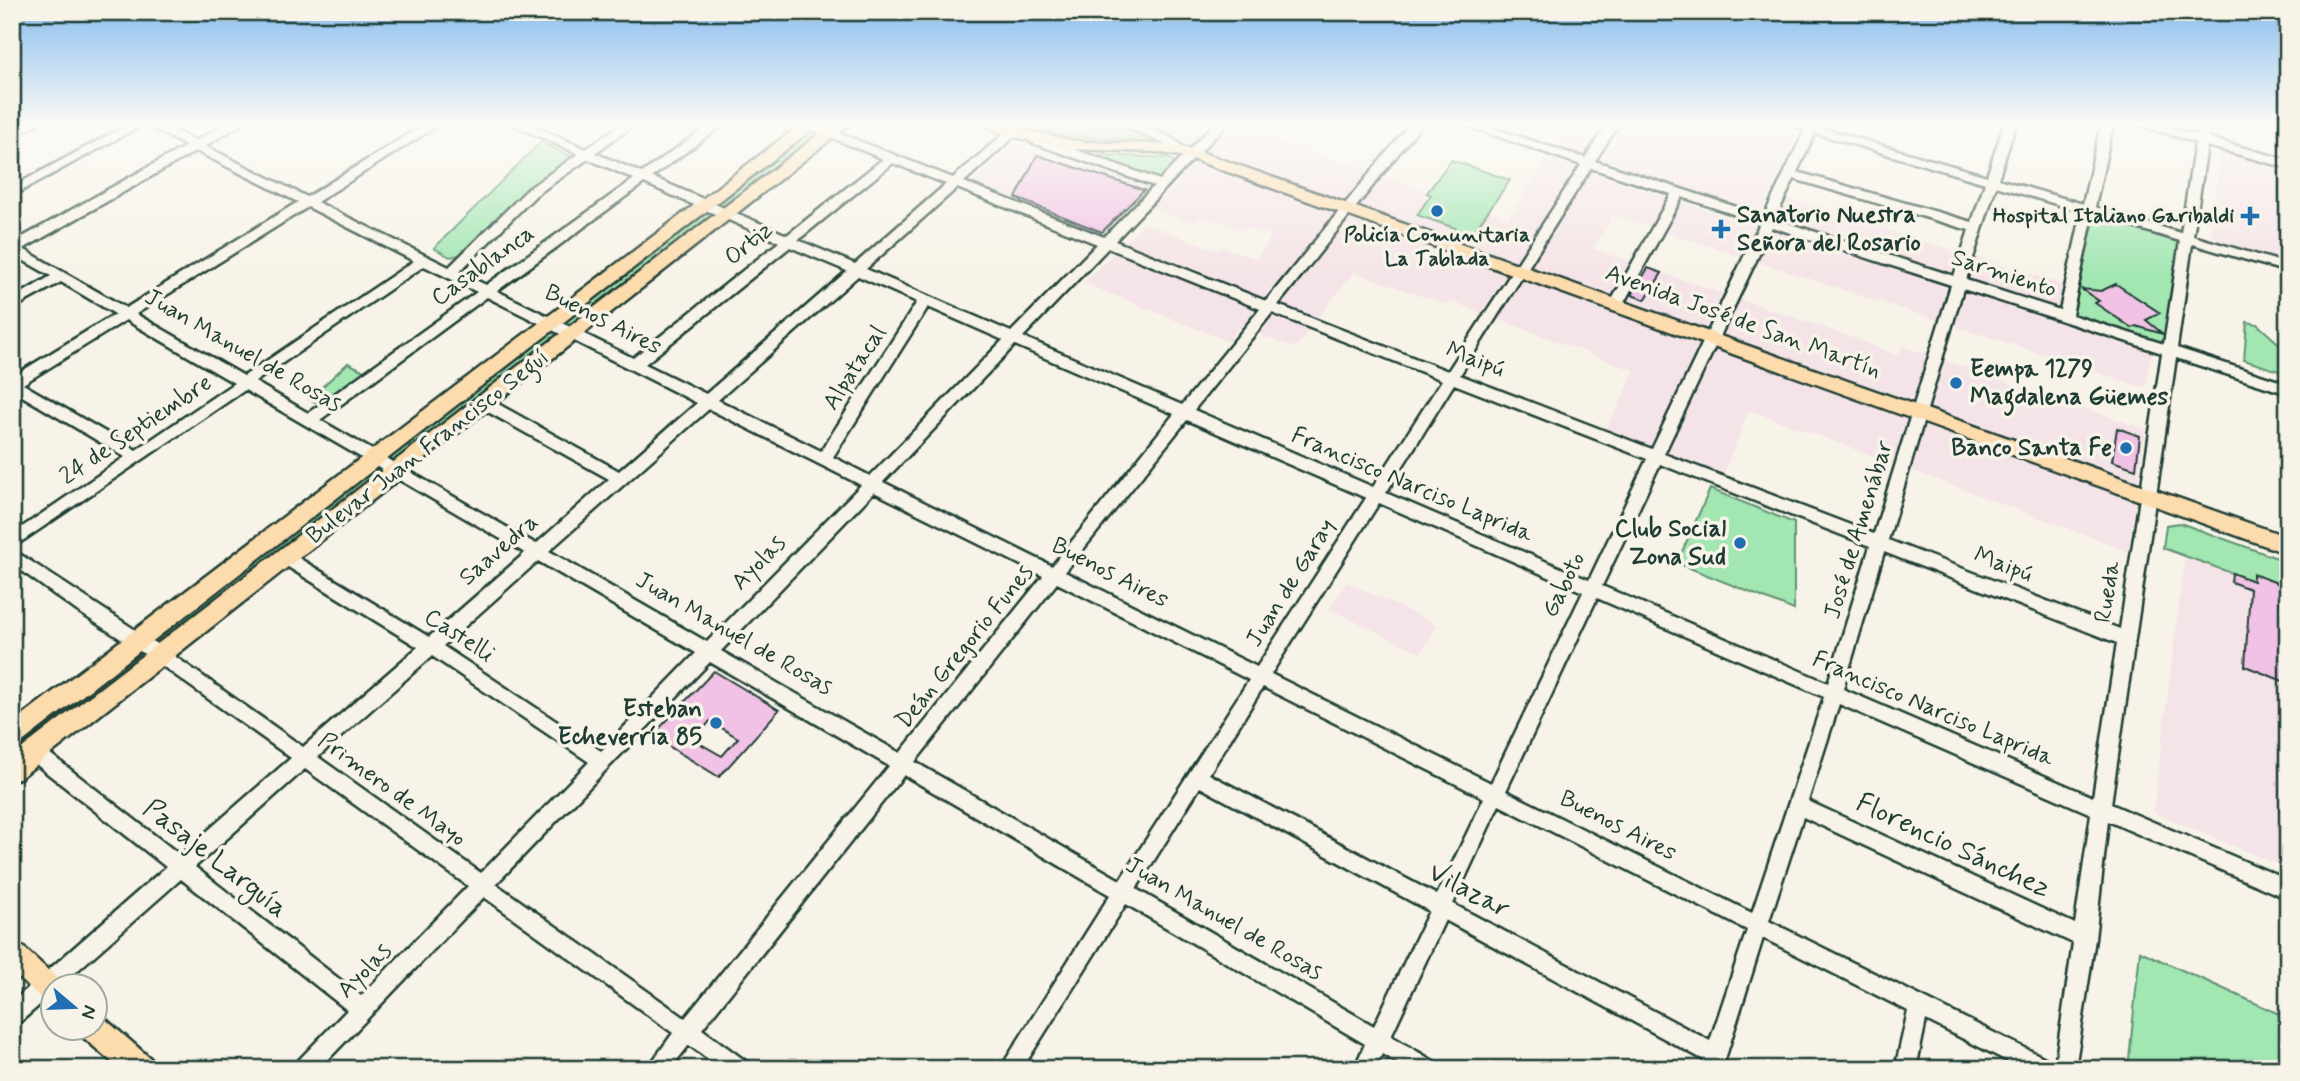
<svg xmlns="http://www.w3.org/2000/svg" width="2300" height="1081" font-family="Mynerve,sans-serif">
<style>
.built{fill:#f5e4e7}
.green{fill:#a2e6b2;stroke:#609273;stroke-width:2}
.building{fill:#f1c2e5;stroke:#1f3d34;stroke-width:2;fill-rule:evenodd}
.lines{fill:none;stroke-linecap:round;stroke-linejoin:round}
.minor-casing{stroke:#1f3d34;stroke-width:5}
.major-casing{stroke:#1f3d34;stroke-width:5}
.minor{fill:#f7f3e8;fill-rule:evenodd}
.major{fill:#fcdcac;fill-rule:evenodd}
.poi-dot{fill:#1f6fb2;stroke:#f7f3e8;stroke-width:2.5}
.labels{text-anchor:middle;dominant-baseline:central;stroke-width:7;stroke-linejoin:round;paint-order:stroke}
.far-poi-label{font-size:21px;font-weight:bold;fill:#1f3d34;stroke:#f7f3e8;text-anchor:end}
.poi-label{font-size:24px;font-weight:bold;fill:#1f3d34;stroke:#f7f3e8;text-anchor:end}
.street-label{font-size:24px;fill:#1f3d34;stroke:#f7f3e8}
.near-street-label{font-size:28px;fill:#1f3d34;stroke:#f7f3e8}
</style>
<rect width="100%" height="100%" fill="#f7f3e8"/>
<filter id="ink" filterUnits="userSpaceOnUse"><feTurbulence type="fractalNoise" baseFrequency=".0143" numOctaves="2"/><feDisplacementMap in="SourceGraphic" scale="14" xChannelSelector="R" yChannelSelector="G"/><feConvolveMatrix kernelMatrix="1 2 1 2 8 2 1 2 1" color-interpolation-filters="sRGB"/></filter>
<g filter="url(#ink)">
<!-- built -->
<g class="built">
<path d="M1155 124H1268L1259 134 1509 218 1567 125 1595 134 1575 167 1772 232 1787 198 2068 286 2060 321 2152 350 2145 388 1613 215 1593 249 1854 338 1898 356 1902 346 2146 429 2128 551 1749 410 1723 476 1606 430 1635 371 1450 301 1447 305 1354 272 1295 348 1238 327 1229 342 1084 283 1144 223 1217 250 1222 247 1257 259 1271 236 1246 227 1243 230 1201 215 1194 223 1134 202 1102 233 973 182 1014 144 1169 193 1207 149 1151 128Z"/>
<path d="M1626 124H1780L1799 130 1761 212 1603 162Z"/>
<path d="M2220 152 2288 170V261L2220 241 2211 235Z"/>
<path d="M2185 556 2252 581 2253 574 2288 587V869L2153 812Z"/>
<path d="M1347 582 1438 625 1421 653 1329 609Z"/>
</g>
<!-- green -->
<g class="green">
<path d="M811 124H842L12 770V737Z"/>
<path d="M1042 124H1116L1153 137C1135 143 1057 136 1038 128Z"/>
<path d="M541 142 574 158 523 192 465 254 450 257 434 248Z"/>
<path d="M1097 155 1169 158 1175 163 1158 180 1096 157Z"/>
<path d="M1451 160 1510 180 1472 234 1417 215 1431 195 1427 193Z"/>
<path d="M2095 216 2179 240 2165 347 2072 317Z"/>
<path d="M2247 322 2257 324 2288 352V374L2244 360Z"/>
<path d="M348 363 368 373 324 406 309 399Z"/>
<path d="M1710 489 1794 523V610L1677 563Z"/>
<path d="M2180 523 2288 562V587L2254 575 2253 581 2163 548 2166 525Z"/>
<path d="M2140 951 2288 1018V1069H2128Z"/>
</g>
<!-- building -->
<g class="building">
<path d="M1037 155 1144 190 1102 232 1016 198Z"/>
<path d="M1648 268 1662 273 1645 300 1632 295Z"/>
<path d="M2116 284 2160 313 2146 320 2163 334 2136 326 2132 328 2095 303 2099 301 2081 289 2101 291Z"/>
<path d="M2117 428 2140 436 2136 469 2112 461Z"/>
<path d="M2232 573 2253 581V574L2288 587V683L2245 666 2250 589 2231 582Z"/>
<path d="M714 671 779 710 719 777 652 736ZM710 721 738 738 722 756 694 740Z"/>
</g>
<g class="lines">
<!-- minor casing -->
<g class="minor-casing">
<g id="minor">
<path d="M22 124H38L12 137V129Z"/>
<path d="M129 124H144L12 196V187Z"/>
<path d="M145 124H161L195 141 226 124H241L205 146 307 197 425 124H440L317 202 449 267 528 189 578 154 512 124H529L586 149 621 124H635L595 153 642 173 710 124H724L652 177 787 235 883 159 799 124H816L953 178 1015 124H1028L964 182 1104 237 1154 186 1030 142V136H1038L1160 180 1214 124H1227L1115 241 1266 301 1410 124H1422L1278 305 1448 371 1581 165 1461 124H1480L1585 158 1607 124H1619L1595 161 1764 216 1805 130 1790 124H1820L1818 127 1987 176 2004 124H2016L1998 179 2083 204 2101 124H2113L2095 207 2181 233 2195 142 2135 124H2155L2196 135 2198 124H2210L2208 138 2288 160V168L2207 146 2193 236 2288 264V272L2192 244 2177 348 2288 384V394L2176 358 2111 804 2288 880V899L2108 821 2095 939 2075 1069H2023L1926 1020 1916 1069H1895L1908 1011 1763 938 1722 1069H1701L1704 1060 1445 920 1391 1036 1435 1062 1438 1069H1408L1382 1054 1375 1069H1354L1365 1044 1126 904 1022 1069H1000L1110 895 904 775 702 1029 747 1062 750 1069H722L689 1045 670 1069H647L673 1033 484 897 319 1069H294L297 1062 347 1010 181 879 60 986H52V994L19 1023 12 1026V1002L166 867 28 758 25 752 28 746 34 744 40 746 180 855 291 758 154 660 77 611 12 564V549L166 650 303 747 418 647 280 562 278 558 280 554H292L429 637 525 553 245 390 12 548V534L125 457 12 390V377L115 314 61 282 12 309V299L51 276 12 254V243L186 146ZM1815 133 1985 183 1972 222 1797 172ZM196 151 298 202 126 308 23 249ZM588 159 634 179 486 285 459 272 536 195ZM893 163 946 184 855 264 798 240ZM1591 168 1671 194 1609 305 1611 308H1621L1682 197 1760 223 1652 449 1460 375ZM1794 179 1969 230 1954 276 1775 219ZM644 183 779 242 633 358 497 291ZM1996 186 2082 212 2060 310 1966 280ZM957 188 1097 244 1011 332 866 269ZM308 207 414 261 244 376 136 314ZM2093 215 2180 241 2164 344 2072 315ZM1772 227 1951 285 1874 534 1664 454ZM790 247 847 271 706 394 645 364ZM1108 248 1260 309 1182 405 1023 337ZM424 266 477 292 308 413 255 382ZM858 276 917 302 821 451 718 400ZM1963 289 2162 353 2120 629 1888 540ZM487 297 697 403 619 471 489 399H479L477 403 479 407 609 479 536 544 320 420ZM928 307 1003 340 870 476 833 457ZM1272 313 1442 380 1373 487 1194 410ZM126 320 234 383 136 450 23 384ZM1015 345 1174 414 1052 566 883 482ZM1454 384 1647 459 1589 580 1386 493ZM709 409 861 485 707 642 549 551ZM1187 420 1366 498 1257 667 1065 572ZM1660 464 1870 546 1828 683 1602 586ZM874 492 1043 576 900 753 721 651ZM1379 503 1583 592 1491 783 1271 674ZM1884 552 2117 643 2093 797 1843 689ZM538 561 696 653 601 751 443 646ZM1057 583 1249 680 1120 880 915 762ZM1597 598 1824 697 1752 913 1506 791ZM432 656 589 762 481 873 318 757ZM710 662 889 766 685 1018 496 884ZM1263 687 1484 798 1437 895 1209 774ZM1839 704 2091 814 2075 924 1808 801ZM305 769 468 886 361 996 195 867ZM1200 787 1429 911 1374 1026 1136 889ZM1499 805 1747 930 1710 1041 1453 904ZM1803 817 2073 943 2055 1066 2053 1062 1769 921Z"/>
<path d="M1119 124C1142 124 1170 133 1186 150L1180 154 1164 144Z"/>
</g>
</g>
<!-- major casing -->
<g class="major-casing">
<g id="major">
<path d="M801 124H819L20 744 12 747V723Z"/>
<path d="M832 124H850L20 778 12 781V756Z"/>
<path d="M981 124C1015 124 1045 137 1078 141 1119 145 1158 140 1198 151L2288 537V554L1186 157 1156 152 1068 149 1010 136Z"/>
<path d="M12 941 21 945 61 982 64 986H52V1004L43 1000 12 972Z"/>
<path d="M94 1015 104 1018 151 1059 155 1069H120L84 1038 81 1028H94Z"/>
</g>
</g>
<!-- minor -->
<use href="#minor" class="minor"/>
<!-- major -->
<use href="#major" class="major"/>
</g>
</g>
<!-- sky -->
<linearGradient id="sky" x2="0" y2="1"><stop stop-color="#8abeef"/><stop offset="0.45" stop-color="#fbfaf5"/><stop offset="1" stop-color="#fbfaf5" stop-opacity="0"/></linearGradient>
<rect width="2300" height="276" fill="url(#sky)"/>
<!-- markers -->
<g class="poi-dot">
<circle cx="1437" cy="211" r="7"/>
<path d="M2246.5 205.5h7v7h7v7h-7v7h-7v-7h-7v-7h7z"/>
<path d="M1717.5 218.5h7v7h7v7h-7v7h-7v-7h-7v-7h7z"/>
<circle cx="1956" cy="383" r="7"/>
<circle cx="2126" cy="448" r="7"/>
<circle cx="1740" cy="543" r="7"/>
<circle cx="716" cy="723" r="7"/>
</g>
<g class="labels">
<!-- far-poi labels -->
<g class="far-poi-label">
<text x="2234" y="216">Hospital Italiano Garibaldi</text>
<text x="1437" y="235" text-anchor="middle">Policía Comunitaria<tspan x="1437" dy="24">La Tablada</tspan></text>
</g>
<!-- poi labels -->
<g class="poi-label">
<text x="1737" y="215" text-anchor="start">Sanatorio Nuestra<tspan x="1737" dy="28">Señora del Rosario</tspan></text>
<text x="1970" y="369" text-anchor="start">Eempa 1279<tspan x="1970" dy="28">Magdalena Güemes</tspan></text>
<text x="2112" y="448">Banco Santa Fe</text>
<text x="1726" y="529">Club Social<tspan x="1726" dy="28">Zona Sud</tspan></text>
<text x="702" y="709">Esteban<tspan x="702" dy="28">Echeverría 85</tspan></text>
</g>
<!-- street labels -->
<g class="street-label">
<text transform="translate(749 244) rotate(-39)">Ortiz</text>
<text transform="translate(483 266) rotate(-36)">Casablanca</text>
<text transform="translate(2004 274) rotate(18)">Sarmiento</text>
<text transform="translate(603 320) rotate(27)">Buenos Aires</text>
<text transform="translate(1743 322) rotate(20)">Avenida José de San Martín</text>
<text transform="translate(243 351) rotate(30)">Juan Manuel de Rosas</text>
<text transform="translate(1475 360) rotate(21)">Maipú</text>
<text transform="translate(855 368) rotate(-57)">Alpatacal</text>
<text transform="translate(136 430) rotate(-34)">24 de Septiembre</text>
<text transform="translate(428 447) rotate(-38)">Bulevar Juan Francisco Seguí</text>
<text transform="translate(1412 485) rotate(23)">Francisco Narciso Laprida</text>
<text transform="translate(1859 530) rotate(-73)">José de Amenábar</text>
<text transform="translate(499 550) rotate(-41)">Saavedra</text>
<text transform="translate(759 563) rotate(-46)">Ayolas</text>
<text transform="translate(2003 565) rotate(21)">Maipú</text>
<text transform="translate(1110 573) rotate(27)">Buenos Aires</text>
<text transform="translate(1291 583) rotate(-58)">Juan de Garay</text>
<text transform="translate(1564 585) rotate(-64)">Gaboto</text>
<text transform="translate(2108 592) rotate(-81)">Rueda</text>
<text transform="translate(734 634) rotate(30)">Juan Manuel de Rosas</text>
<text transform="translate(459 636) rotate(33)">Castelli</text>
<text transform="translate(965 647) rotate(-51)">Deán Gregorio Funes</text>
<text transform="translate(1933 709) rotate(23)">Francisco Narciso Laprida</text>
<text transform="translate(392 790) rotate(36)">Primero de Mayo</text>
<text transform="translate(1618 826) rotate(27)">Buenos Aires</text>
<text transform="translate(1224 919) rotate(30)">Juan Manuel de Rosas</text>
<text transform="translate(365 971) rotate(-46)">Ayolas</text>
</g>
<!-- near-street labels -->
<g class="near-street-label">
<text transform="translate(1953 846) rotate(25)">Florencio Sánchez</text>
<text transform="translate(215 859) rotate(38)">Pasaje Larguía</text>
<text transform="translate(1469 891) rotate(28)">Vilazar</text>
</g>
</g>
<!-- margin -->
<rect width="2300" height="1081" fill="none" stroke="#f7f3e8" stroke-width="42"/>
<rect x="21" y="21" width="2258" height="1039" fill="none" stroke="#1f3d34" stroke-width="2.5" filter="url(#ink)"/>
<!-- north arrow -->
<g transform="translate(74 1007) rotate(109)"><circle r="33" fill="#f7f3e8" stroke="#a1aaa0" stroke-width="2"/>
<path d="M0-5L12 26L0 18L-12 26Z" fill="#1f6fb2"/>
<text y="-10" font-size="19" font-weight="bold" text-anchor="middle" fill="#1f3d34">N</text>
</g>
</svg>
